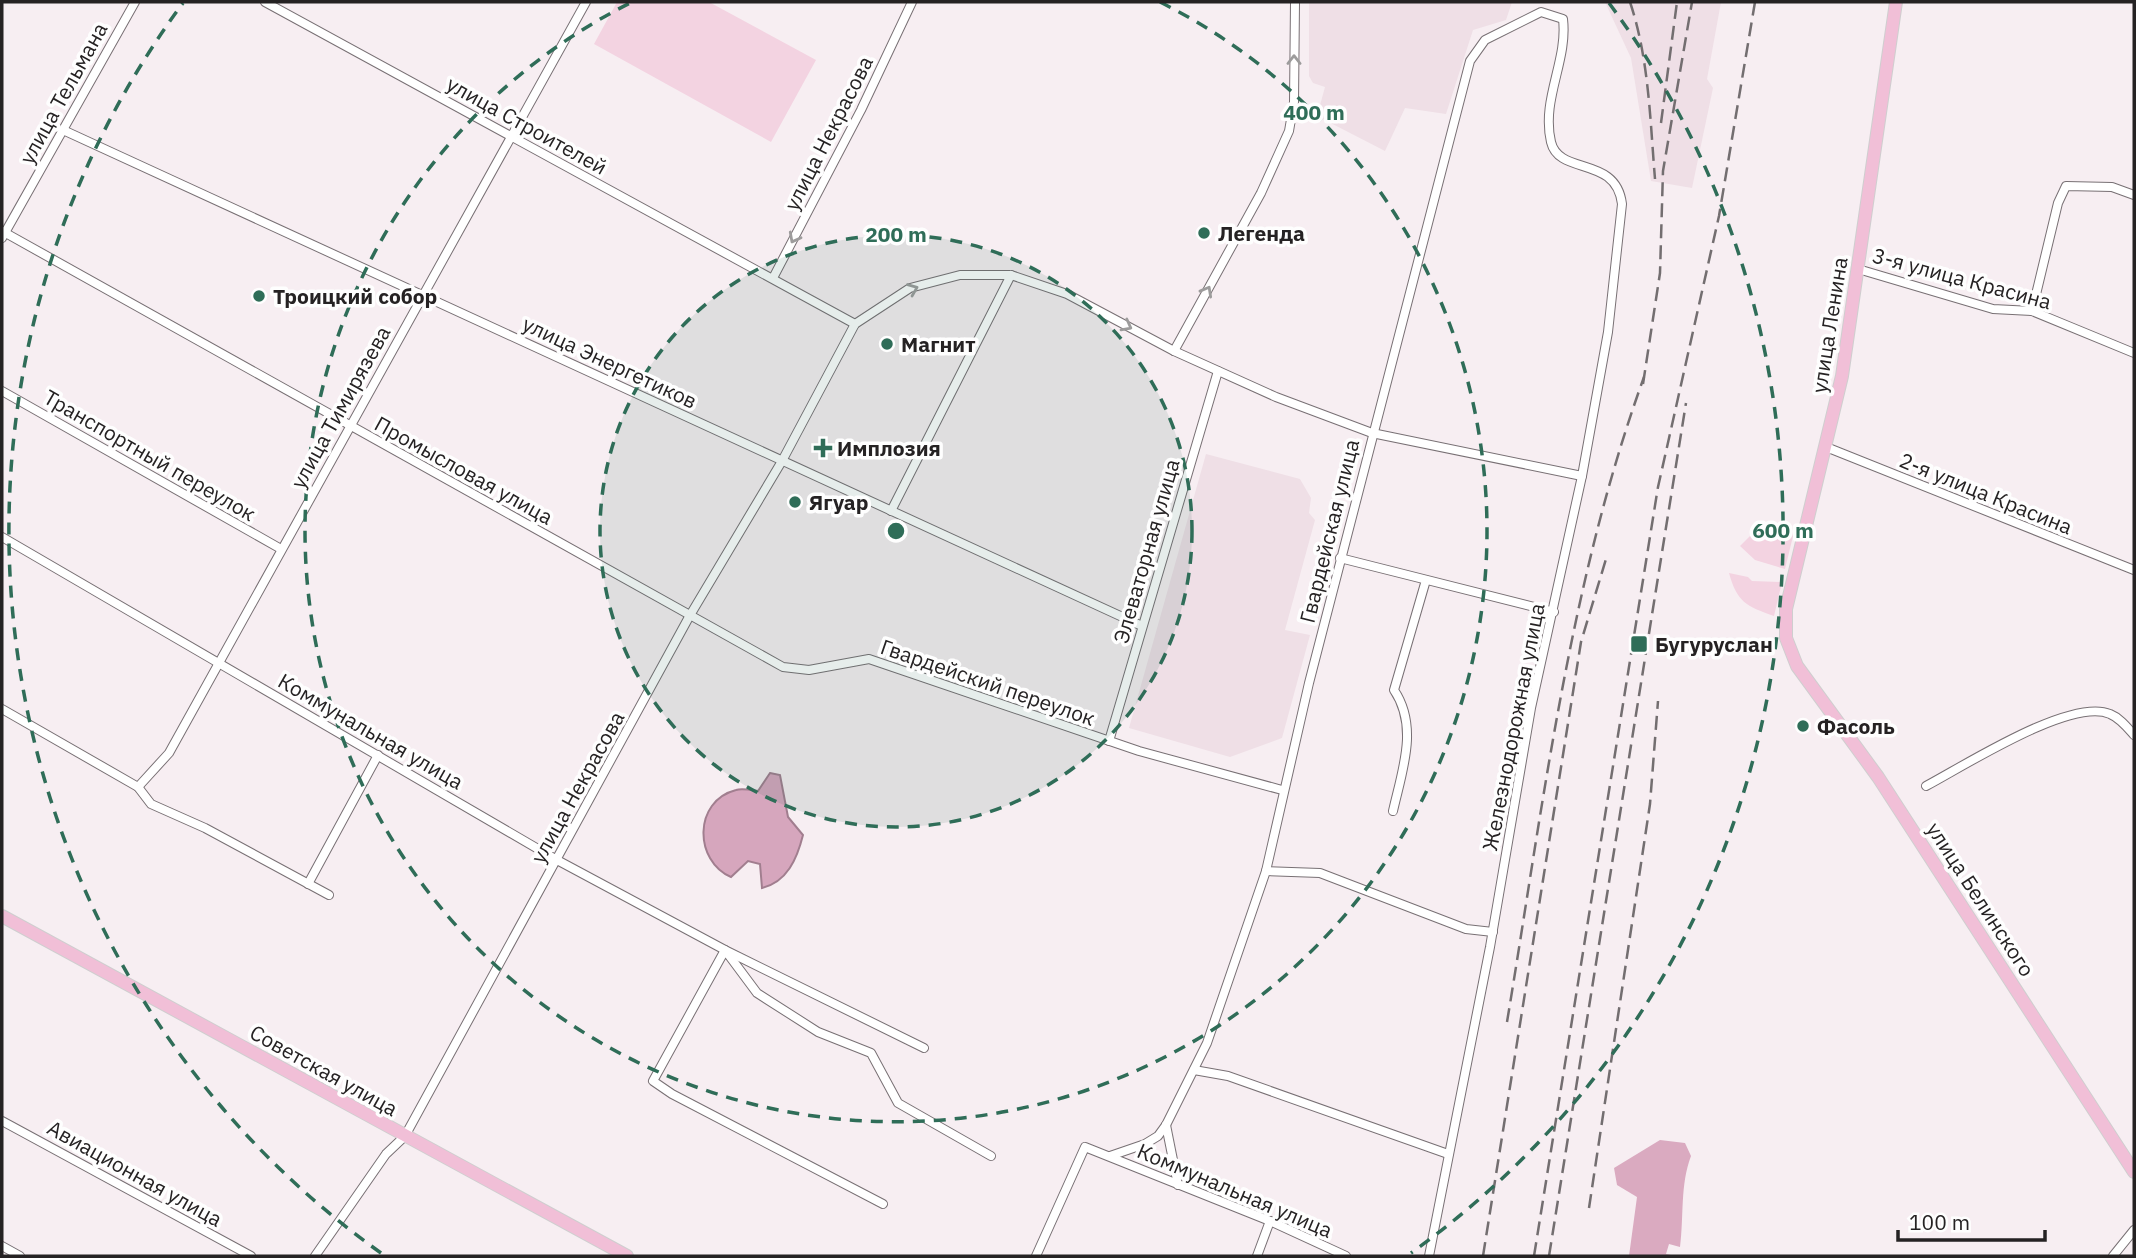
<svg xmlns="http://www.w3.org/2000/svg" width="2136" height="1258" font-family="'IBM Plex Sans',sans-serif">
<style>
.built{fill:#efdfe6}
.green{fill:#f3d3e1}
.forest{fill:#daaac0}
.water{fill:#d6a6bd;stroke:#a17e8f;stroke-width:2}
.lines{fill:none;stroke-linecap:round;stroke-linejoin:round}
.minor-casing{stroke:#787074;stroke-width:10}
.primary-casing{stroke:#cfcecf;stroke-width:14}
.minor{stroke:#fff;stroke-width:8}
.primary{stroke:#f1bfd7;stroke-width:12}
.rail{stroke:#736e70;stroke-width:2.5;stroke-dasharray:14 7;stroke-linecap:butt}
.oneway{stroke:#9d9c9c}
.ring{fill:none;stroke:#2f6d58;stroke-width:3.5;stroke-dasharray:12 9}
.poi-dot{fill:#2f6d58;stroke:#fefefe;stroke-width:2.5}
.labels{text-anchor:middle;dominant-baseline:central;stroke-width:7;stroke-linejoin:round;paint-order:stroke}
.street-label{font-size:21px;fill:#252223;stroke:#fefefe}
.poi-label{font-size:21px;font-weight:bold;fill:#252223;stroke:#fefefe;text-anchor:start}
.centre{fill:#2f6d58;stroke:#fefefe;stroke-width:3.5}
.ring-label{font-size:21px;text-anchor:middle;font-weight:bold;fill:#2f6d58;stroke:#fefefe;stroke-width:7;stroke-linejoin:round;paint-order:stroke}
</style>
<rect width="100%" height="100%" fill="#f7eef2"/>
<!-- built -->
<g class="built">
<path d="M1309 2H1512L1506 20 1473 30 1446 114 1405 108 1385 151 1317 116 1325 87 1313 83 1309 76Z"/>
<path d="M1605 2H1721L1707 79 1713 88 1692 188 1651 181 1631 58Z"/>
<path d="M1206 454 1300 479 1311 498 1309 513 1315 520 1285 630 1310 635 1282 738 1230 757 1129 728Z"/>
</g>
<!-- green -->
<g class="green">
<path d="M617 2H709L816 60 771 142 594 44Z"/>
<path d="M1779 527 1795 528 1785 569 1755 560 1740 546 1750 536Z"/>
<path d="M1729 573 1748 577 1752 581 1782 582 1774 616C1746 606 1737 602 1729 573Z"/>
</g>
<!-- forest -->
<path class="forest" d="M1660 1140 1685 1143 1691 1156C1680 1185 1684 1216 1680 1247L1669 1244 1666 1254 1676 1256H1629L1637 1197 1617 1185 1614 1168Z"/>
<!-- water -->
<path class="water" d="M770 773 780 775 788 817 803 835C797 859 787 882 762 888L760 864 748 861 731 877C694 861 693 801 736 790 742 788 751 790 758 791Z"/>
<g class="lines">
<!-- minor casing -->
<g class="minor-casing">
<g id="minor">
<path d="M265 2 855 324"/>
<path d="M63 130 1142 626"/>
<path d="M2 231 783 667 809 670 869 659 1139 751 1282 790"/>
<path d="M2 238 135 2"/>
<path d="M1858 269 1993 309 2032 311 2134 353"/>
<path d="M773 278 861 110 912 2"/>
<path d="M2032 311 2058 203 2066 186 2112 187 2134 195"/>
<path d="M1174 351 1261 193 1289 131 1294 102 1295 2"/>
<path d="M2 391 281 549"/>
<path d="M1826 447 2134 570"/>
<path d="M891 511 1011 275"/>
<path d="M2 537 557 860 725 950 924 1048"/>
<path d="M1340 558 1554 612"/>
<path d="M2 709 138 787 151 804 205 828 329 895"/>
<path d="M1109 741 1218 371"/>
<path d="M1926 786C1964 766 2071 697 2110 714 2120 718 2127 727 2134 735"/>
<path d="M138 787 169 753 586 2"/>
<path d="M1393 811C1402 771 1419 727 1394 690L1426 580"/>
<path d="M1266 871 1320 873 1466 929 1493 932"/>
<path d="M308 884 378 755"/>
<path d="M1194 1070 1228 1076 1448 1154"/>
<path d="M2 1121 251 1256"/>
<path d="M1166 1125 1178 1185"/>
<path d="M1110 1156 1145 1144 1158 1136 1166 1125 1207 1043 1266 871 1309 683 1470 61 1485 40 1541 12 1563 19C1568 61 1541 99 1551 142 1559 176 1616 155 1622 204L1608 332 1582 476 1531 708 1490 947 1429 1256"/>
<path d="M883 1204 672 1094 653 1081 725 950 757 993 818 1032 871 1053 898 1103 991 1156"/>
<path d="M2 1246 20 1256"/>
<path d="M315 1256 386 1154 405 1136 689 617 782 461 855 324 910 288 960 275H1011L1067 294 1174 351 1276 397 1372 433 1582 476"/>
<path d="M1036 1256 1085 1147 1270 1221 1346 1256"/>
<path d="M1257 1256 1270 1221"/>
<path d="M2113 1256 2134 1230"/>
</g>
</g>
<!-- primary casing -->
<g class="primary-casing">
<g id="primary">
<path d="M1896 2 1842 376 1786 609V638L1797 666 1878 777 2134 1172"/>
<path d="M2 916 627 1256"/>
</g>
</g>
<!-- minor -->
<use href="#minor" class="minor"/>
<!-- primary -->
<use href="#primary" class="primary"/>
<!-- rail -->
<g class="rail">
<path d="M1630 2C1649 59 1650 119 1655 179"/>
<path d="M1661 123 1677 2"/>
<path d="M1643 384 1660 273 1663 171 1692 2"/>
<path d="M1507 1022C1543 806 1569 584 1644 377"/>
<path d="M1589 1208 1650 804 1658 701"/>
<path d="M1483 1256 1581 642 1606 559"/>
<path d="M1534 1256 1658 487 1719 216 1755 2"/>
<path d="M1549 1256 1686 403"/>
</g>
</g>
<!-- one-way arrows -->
<defs><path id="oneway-chevron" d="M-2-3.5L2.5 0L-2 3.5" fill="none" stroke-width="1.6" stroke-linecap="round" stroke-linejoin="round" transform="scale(1.75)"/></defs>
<g class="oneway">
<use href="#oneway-chevron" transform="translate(1294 60) rotate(-90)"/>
<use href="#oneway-chevron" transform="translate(794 238) rotate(118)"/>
<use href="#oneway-chevron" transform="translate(913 289) rotate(-22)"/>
<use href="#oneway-chevron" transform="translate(1207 291) rotate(-61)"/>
<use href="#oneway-chevron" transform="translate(1127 326) rotate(28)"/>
</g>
<!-- distance rings -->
<circle cx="896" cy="531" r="296" fill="#2f6d58" fill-opacity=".12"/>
<g class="ring">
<circle cx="896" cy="531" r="296"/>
<path d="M1160 2A591 591 0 1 1 632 2"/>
<path d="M381 1253A887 887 0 0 1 183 3M1609 3A887 887 0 0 1 1411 1253"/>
</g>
<!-- markers -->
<g class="poi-dot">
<circle cx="1204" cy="233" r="7"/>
<circle cx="259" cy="296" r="7"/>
<circle cx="887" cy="344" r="7"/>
<path d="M819.5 437.5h7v7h7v7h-7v7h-7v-7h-7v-7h7z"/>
<circle cx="795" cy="502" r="7"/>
<rect x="1630" y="635" width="18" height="18" rx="3.5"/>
<circle cx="1803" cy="726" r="7"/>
</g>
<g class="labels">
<!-- street labels -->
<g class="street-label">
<text transform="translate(63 93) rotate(-61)">улица Тельмана</text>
<text transform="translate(527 125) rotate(29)">улица Строителей</text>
<text transform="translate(828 133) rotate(-63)">улица Некрасова</text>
<text transform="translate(1962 278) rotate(15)">3-я улица Красина</text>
<text transform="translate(1829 325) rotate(-81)">улица Ленина</text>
<text transform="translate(610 362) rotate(25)">улица Энергетиков</text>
<text transform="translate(340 407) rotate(-61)">улица Тимирязева</text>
<text transform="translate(150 455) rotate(30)">Транспортный переулок</text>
<text transform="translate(464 470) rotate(29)">Промысловая улица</text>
<text transform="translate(1986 493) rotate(22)">2-я улица Красина</text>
<text transform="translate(1329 531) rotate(-76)">Гвардейская улица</text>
<text transform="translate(1146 551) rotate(-74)">Элеваторная улица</text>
<text transform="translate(988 682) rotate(19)">Гвардейский переулок</text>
<text transform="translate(1513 727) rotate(-79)">Железнодорожная улица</text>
<text transform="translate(371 731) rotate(30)">Коммунальная улица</text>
<text transform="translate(577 787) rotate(-61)">улица Некрасова</text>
<text transform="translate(1981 899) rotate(57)">улица Белинского</text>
<text transform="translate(324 1070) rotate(29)">Советская улица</text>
<text transform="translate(135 1173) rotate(29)">Авиационная улица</text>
<text transform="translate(1235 1190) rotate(23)">Коммунальная улица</text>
</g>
<!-- poi labels -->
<g class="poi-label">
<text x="1218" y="233">Легенда</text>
<text x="273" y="296">Троицкий собор</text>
<text x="901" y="344">Магнит</text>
<text x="837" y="448">Имплозия</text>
<text x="809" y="502">Ягуар</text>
<text x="1655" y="644">Бугуруслан</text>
<text x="1817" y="726">Фасоль</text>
</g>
</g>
<circle cx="896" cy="531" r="10" class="centre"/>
<g class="ring-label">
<text x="1314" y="120">400 m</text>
<text x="896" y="242">200 m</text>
<text x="1783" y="538">600 m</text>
</g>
<!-- border -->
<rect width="2136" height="1258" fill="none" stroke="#252223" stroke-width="7"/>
<!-- scale -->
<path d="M1898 1230v10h147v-10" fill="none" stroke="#252223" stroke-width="3.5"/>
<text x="1909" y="1230" font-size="21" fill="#252223" stroke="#fefefe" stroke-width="5" paint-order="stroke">100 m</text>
</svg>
